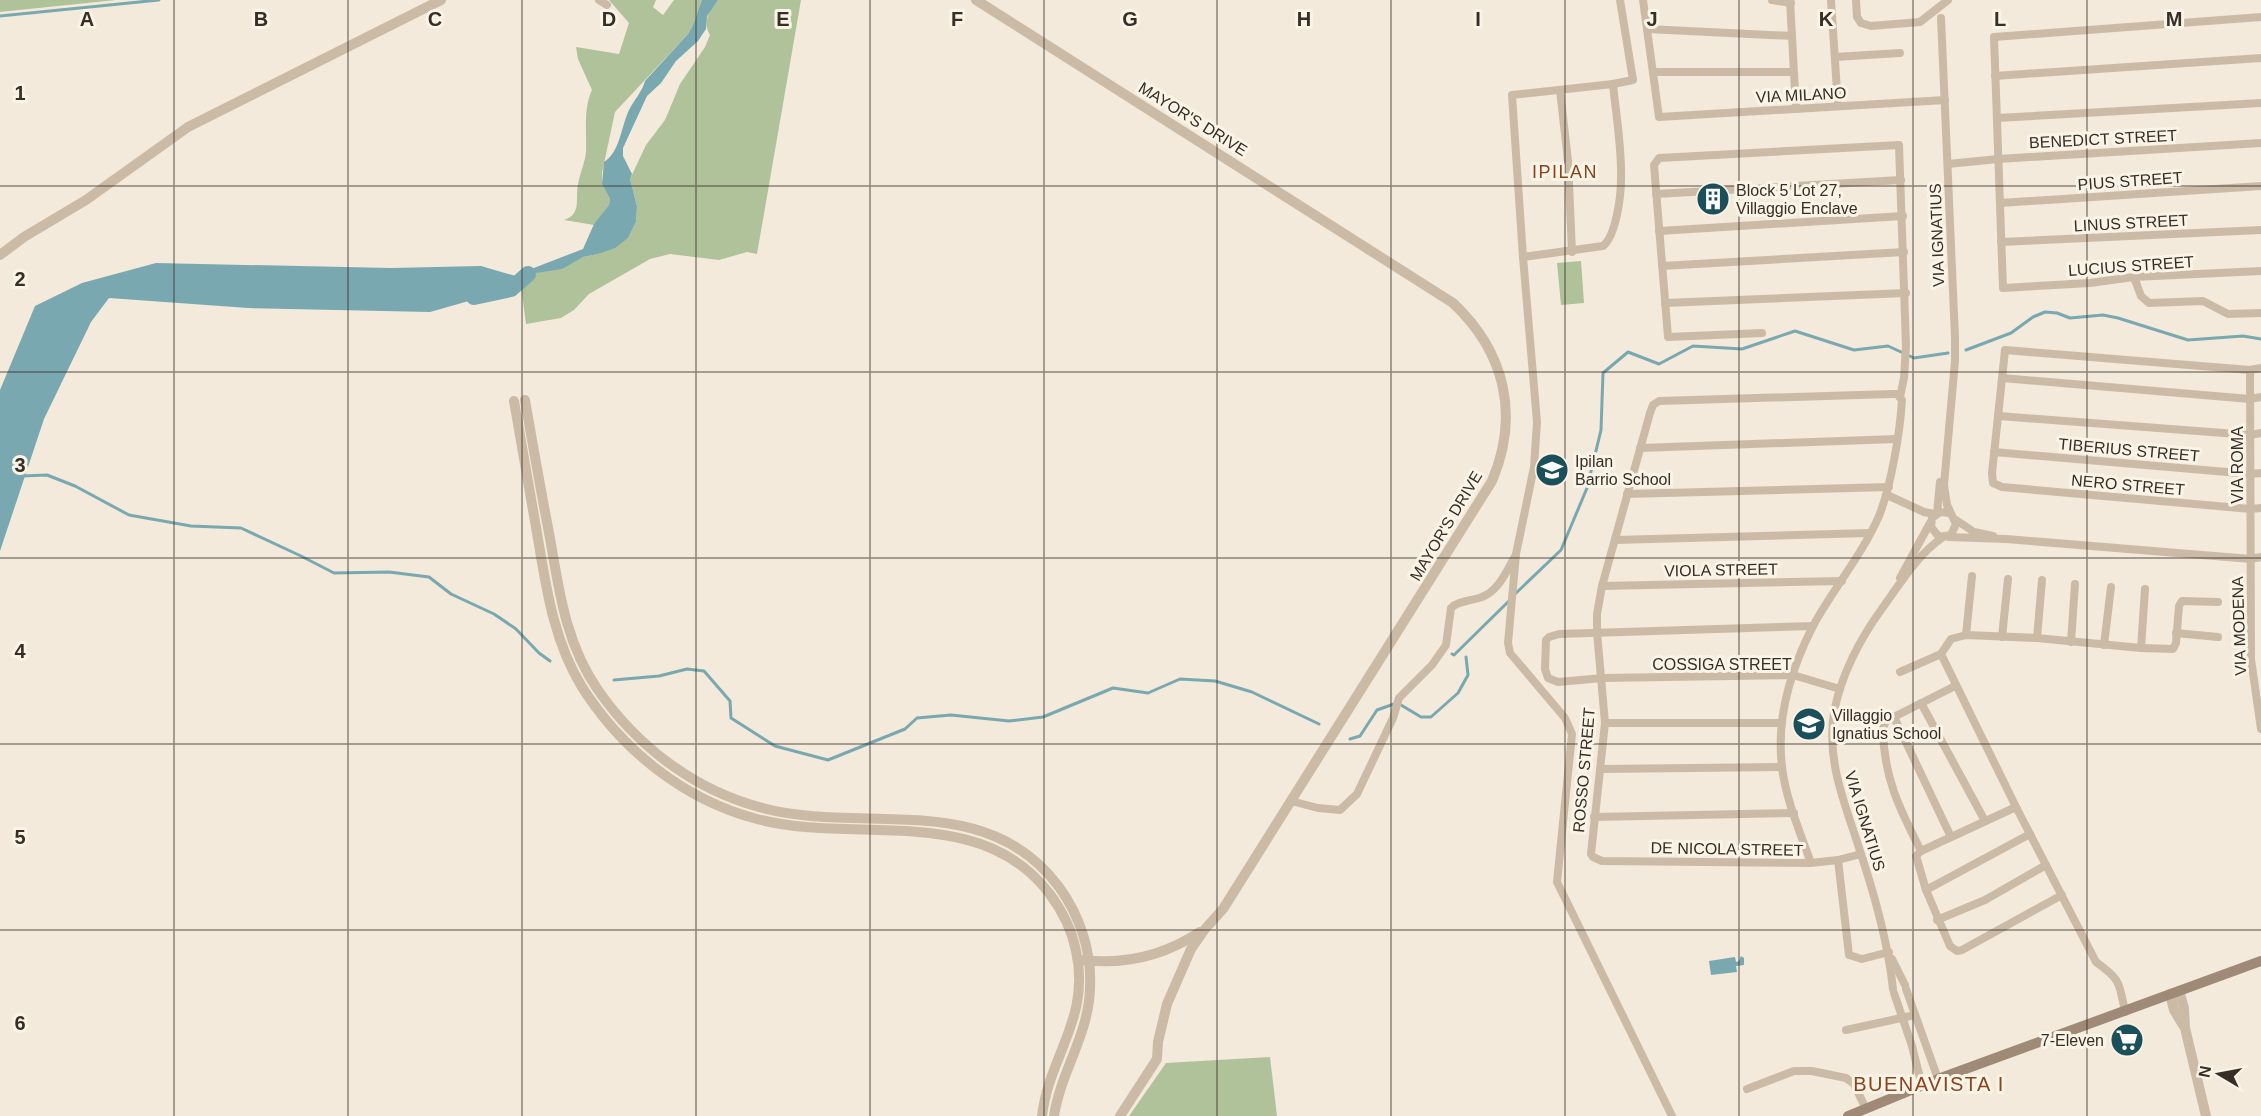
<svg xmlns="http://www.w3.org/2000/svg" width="2261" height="1116" font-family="Arial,sans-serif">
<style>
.green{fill:#b0c29a}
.water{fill:#79a8b1}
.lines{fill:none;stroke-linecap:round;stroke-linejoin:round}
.stream{stroke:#79a8b1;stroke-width:3}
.river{stroke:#79a8b1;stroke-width:16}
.minor{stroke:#cbbba6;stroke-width:8}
.tertiary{stroke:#cbbba6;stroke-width:10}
.secondary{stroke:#9f8a78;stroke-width:10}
.grid{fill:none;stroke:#372e27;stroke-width:1.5;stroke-opacity:0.55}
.labels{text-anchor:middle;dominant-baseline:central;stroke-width:6;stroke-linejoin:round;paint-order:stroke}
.street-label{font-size:16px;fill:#372e27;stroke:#faf4e7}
.poi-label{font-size:16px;fill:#372e27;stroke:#faf4e7;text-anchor:start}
.neighbourhood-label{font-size:18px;letter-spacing:1.5px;fill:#89431e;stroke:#faf4e7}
.quarter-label{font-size:20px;letter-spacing:1.5px;fill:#89431e;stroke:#faf4e7}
.grid-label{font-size:20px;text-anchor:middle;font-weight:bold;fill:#372e27;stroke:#faf4e7;stroke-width:6;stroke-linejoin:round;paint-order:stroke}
</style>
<rect width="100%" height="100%" fill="#f3eadb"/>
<!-- green -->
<g class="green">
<path d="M0 0H116L0 12Z"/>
<path d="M609 0H656L653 7 663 15 674 0H702C697 11 695 24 688 34L615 112 602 173V184L610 199 609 205 594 225 564 220C582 214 575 199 578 184 580 173 585 163 586 152 587 131 583 109 592 90L578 59 576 47 619 54 629 23Z"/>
<path d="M718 0H801L757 254 747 252 719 260 670 254 650 259 589 294 574 310 561 318 526 324 521 286 536 273 583 257 598 254 628 238 636 222 637 206 630 179 646 145 665 120 680 84 705 47 710 35C702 22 709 10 718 0Z"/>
<path d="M1581 261 1584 303 1561 305 1557 263Z"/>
<path d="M1270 1057 1277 1116H1129L1166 1063Z"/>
</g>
<!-- water -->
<g class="water">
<path d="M702 0H718L707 16 706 29 698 41 676 61 661 83 647 96 623 148V156L632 174 630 179 637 206 636 222 628 238 615 248 598 254 583 257 562 269 536 273 521 286 430 312 248 308 109 298 91 322 44 419 0 551V390L35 306 82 283 156 263 391 268 481 266 519 277 526 271 583 249 594 224 609 205 610 199 602 184 604 162C620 152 621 127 629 110 634 100 642 92 645 81L688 34C695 24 697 11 702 0Z"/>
<path d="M1741 956 1744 958V965L1736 966 1737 972 1711 975 1709 961 1735 957 1736 962 1739 961Z"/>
</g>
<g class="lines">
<!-- stream -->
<g class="stream">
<path d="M0 16 159 0"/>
<path d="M1966 350 2011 333 2033 317 2045 312 2057 313 2070 318 2103 315 2118 318 2188 340 2243 336 2261 339"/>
<path d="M22 476 47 475 75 486 129 515 191 526 241 528 301 556 334 573 389 572 429 577 451 594 494 614 516 629 539 653 550 661"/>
<path d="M1515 594 1561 550 1587 488 1601 430 1603 373 1628 352 1659 364 1693 346 1742 349 1795 331 1854 350 1888 346 1914 358 1948 353"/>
<path d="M1452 654 1454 655 1511 599"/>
<path d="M614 680 659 676 687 669 704 671 730 701 731 718 775 746 828 760 905 729 917 718 951 715 1009 721 1043 717 1113 688 1148 693 1180 679 1215 681 1252 692 1319 724"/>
<path d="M1401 705 1421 717H1431L1458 693 1468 675 1466 657"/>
<path d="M1350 739 1360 736 1377 710 1394 704"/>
</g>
<!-- river -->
<path class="river" d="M474 297 511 289 528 274"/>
<!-- minor -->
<g class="minor">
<path d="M599 0 607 5"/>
<path d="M1620 0 1633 80 1613 84 1512 95 1523 257 1537 422 1534 467 1516 554 1508 643 1510 653 1565 718 1572 734 1557 882 1672 1116"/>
<path d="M1643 0 1659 117 1945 100"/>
<path d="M1772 0 1791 3"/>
<path d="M1790 0 1796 109"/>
<path d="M1831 0 1838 106"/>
<path d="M1856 0 1857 17 1861 23 1871 26 1920 22 1948 0"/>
<path d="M2261 17 1994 37 2003 288 2090 283 2134 277 2261 271"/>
<path d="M1941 18 1955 337V361L1944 485 1947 505 1956 524 1951 535 1939 537 1931 527 1932 518 1940 512 1950 513"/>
<path d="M1647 29 1792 36"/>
<path d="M1835 57 1900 53"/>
<path d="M1653 72H1794"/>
<path d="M1995 76 2261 58"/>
<path d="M1560 90 1568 161 1572 252"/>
<path d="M1997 118 2261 103"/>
<path d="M1948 164 1998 159 2261 143"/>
<path d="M1656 194 1901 180"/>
<path d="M2000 203 2261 186"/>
<path d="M1659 231 1903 216"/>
<path d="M2001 242 2261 230"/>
<path d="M1523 257 1603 246C1616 236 1621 196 1621 179 1622 148 1616 115 1613 84"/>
<path d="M1662 266 1904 252"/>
<path d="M2134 277 2141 296 2149 303 2203 301 2228 314 2261 313"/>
<path d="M1665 303 1906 293"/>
<path d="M1762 333 1668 337 1654 165 1659 158 1899 145 1906 346 1904 378 1900 397"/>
<path d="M2261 368 2250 370 2005 350 1992 473 1993 483 2002 487 2251 509 2261 508"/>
<path d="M2250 370 2251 659 2261 729"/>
<path d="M2002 378 2250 399 2261 397"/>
<path d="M1999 416 2250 435 2261 433"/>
<path d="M1640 448 1896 439"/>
<path d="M1994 452 2250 474 2261 473"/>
<path d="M1627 494 1889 487"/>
<path d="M1887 495 1924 512 1935 514"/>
<path d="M1937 513 1940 482"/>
<path d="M1956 520 1974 532 1993 536"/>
<path d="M1948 537 2006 539 2251 559 2261 557"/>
<path d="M1615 540 1870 533"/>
<path d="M1900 578 1930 523"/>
<path d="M1602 586 1842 581"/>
<path d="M1813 626 1559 634 1549 637 1546 640 1545 669 1548 678 1558 682 1603 678 1793 675 1840 689"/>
<path d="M2176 633 2218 637"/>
<path d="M1966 635 1972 576"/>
<path d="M2002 637 2008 579"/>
<path d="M2037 638 2042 580"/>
<path d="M2071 642 2075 584"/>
<path d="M2104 645 2111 587"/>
<path d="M2141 648 2145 589"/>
<path d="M1900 672 1941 654"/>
<path d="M1921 703 1985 821"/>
<path d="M1894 717 1951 837"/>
<path d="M1605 723H1782"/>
<path d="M1600 769 1782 767"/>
<path d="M1291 801 1318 808 1340 810 1357 794 1393 718 1399 698 1432 665 1446 645 1451 608C1458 601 1469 601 1479 598 1497 593 1506 573 1514 558"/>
<path d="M2016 807 1921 851 1916 856 1926 890 1950 946 1957 951 1962 950 2062 895"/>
<path d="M1594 817 1794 813"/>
<path d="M1921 851C1900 810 1883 776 1883 728L1886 721 1955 686"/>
<path d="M1838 860 1849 955 1862 959 1889 952"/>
<path d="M1811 863C1800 832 1786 800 1782 767 1776 718 1791 669 1813 626 1833 589 1862 555 1879 516 1891 486 1900 433 1902 400L1897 394H1892L1659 401 1653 405 1650 413 1602 586 1597 614V632L1605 723 1591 854 1593 857 1602 861 1811 863 1838 860 1861 854"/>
<path d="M1926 890 2030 834"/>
<path d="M1937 920 1985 900 2046 865"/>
<path d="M1892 959 1905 985"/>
<path d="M1893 989C1888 942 1875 896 1860 851 1846 806 1826 762 1834 713 1840 677 1860 639 1881 610 1900 584 1916 556 1943 537"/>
<path d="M1906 989 1938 1079"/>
<path d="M1894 993 1912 1046 1922 1086"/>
<path d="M2125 1012C2119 982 2121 980 2096 962L2016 807 1941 654 1951 639 1966 635 2037 638 2141 648 2173 649 2176 643 2179 606 2182 601 2218 602"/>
<path d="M1846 1030 1915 1015"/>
<path d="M1747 1089 1794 1071H1812L1846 1078 1854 1084 1866 1109"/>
</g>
<!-- tertiary -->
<g class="tertiary">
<path d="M976 0 1453 303C1505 352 1520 415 1492 481L1223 909 1205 929 1191 949 1167 1004 1158 1042 1157 1059 1120 1116"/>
<path d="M0 255 24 237 86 200 188 127 441 0"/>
<path d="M525 400C533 446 541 492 550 538 559 591 566 644 598 690 637 746 693 789 759 807 862 836 985 787 1059 887 1080 916 1092 952 1090 988 1089 1034 1061 1071 1054 1116"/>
<path d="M514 401C522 445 529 489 537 533 546 586 553 640 582 687 622 750 684 800 757 819 854 845 980 802 1049 893 1061 909 1072 930 1076 951 1091 1018 1049 1056 1042 1116"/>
<path d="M1083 960C1125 965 1165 955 1200 932"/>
<path d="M2179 991 2184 1008 2185 1028 2206 1116"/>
<path d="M2170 994 2174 1010 2183 1025"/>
</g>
<!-- secondary -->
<path class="secondary" d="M1848 1116 1938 1079 2261 961"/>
</g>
<!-- grid -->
<path class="grid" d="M174 0V1116M348 0V1116M522 0V1116M696 0V1116M870 0V1116M1044 0V1116M1217 0V1116M1391 0V1116M1565 0V1116M1739 0V1116M1913 0V1116M2087 0V1116M0 186H2261M0 372H2261M0 558H2261M0 744H2261M0 930H2261"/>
<!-- icons -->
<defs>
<g id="building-disc" transform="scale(1.725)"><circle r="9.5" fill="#1b4f5a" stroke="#faf4e7"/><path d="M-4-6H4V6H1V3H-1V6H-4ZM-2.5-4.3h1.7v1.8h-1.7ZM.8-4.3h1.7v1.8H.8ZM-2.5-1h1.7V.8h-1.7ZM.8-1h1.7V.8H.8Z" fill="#fff"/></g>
<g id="school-disc" transform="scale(1.725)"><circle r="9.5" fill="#1b4f5a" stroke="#faf4e7"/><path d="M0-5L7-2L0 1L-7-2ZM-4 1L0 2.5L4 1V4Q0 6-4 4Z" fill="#fff"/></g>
<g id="supermarket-disc" transform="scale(1.725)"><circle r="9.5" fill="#1b4f5a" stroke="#faf4e7"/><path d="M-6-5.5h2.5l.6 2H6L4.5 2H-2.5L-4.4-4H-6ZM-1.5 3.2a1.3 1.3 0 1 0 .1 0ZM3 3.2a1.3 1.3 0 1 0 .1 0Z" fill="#fff"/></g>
</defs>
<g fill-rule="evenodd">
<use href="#building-disc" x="1713" y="199"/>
<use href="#school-disc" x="1552" y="470"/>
<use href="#school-disc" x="1809" y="724"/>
<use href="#supermarket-disc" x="2127" y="1040"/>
</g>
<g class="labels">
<!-- street labels -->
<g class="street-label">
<text transform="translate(1801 95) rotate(-3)">VIA MILANO</text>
<text transform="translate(1193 119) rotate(32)">MAYOR'S DRIVE</text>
<text transform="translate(2103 139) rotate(-3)">BENEDICT STREET</text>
<text transform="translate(2130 181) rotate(-4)">PIUS STREET</text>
<text transform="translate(2131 223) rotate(-3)">LINUS STREET</text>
<text transform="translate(1937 235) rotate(-92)">VIA IGNATIUS</text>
<text transform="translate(2131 266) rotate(-4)">LUCIUS STREET</text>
<text transform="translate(2129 450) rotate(5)">TIBERIUS STREET</text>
<text transform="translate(2237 465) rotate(-90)">VIA ROMA</text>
<text transform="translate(2128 485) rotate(5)">NERO STREET</text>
<text transform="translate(1446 526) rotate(-59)">MAYOR'S DRIVE</text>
<text transform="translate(1721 570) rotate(-1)">VIOLA STREET</text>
<text transform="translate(2239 626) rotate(-92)">VIA MODENA</text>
<text x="1722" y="664">COSSIGA STREET</text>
<text transform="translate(1584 770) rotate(-85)">ROSSO STREET</text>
<text transform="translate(1865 821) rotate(73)">VIA IGNATIUS</text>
<text transform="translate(1727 849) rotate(1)">DE NICOLA STREET</text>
</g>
<!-- poi labels -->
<g class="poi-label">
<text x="1736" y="190">Block 5 Lot 27,<tspan x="1736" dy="18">Villaggio Enclave</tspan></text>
<text x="1575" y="461">Ipilan<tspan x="1575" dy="18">Barrio School</tspan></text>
<text x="1832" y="715">Villaggio<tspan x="1832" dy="18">Ignatius School</tspan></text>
<text x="2104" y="1040" text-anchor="end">7-Eleven</text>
</g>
<!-- neighbourhood labels -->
<g class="neighbourhood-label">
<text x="1565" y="172">IPILAN</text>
</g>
<!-- quarter labels -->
<g class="quarter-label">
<text x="1929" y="1084">BUENAVISTA I</text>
</g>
</g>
<g class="grid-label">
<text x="87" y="26">A</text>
<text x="261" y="26">B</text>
<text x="435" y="26">C</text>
<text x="609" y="26">D</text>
<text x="783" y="26">E</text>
<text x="957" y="26">F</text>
<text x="1130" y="26">G</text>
<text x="1304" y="26">H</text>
<text x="1478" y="26">I</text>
<text x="1652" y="26">J</text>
<text x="1826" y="26">K</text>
<text x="2000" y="26">L</text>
<text x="2174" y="26">M</text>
<text x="20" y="100">1</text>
<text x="20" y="286">2</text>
<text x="20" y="472">3</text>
<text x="20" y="658">4</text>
<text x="20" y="844">5</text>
<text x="20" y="1030">6</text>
</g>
<!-- north arrow -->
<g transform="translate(2219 1074) rotate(280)" stroke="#faf4e7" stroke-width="4.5" paint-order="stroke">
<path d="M0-4.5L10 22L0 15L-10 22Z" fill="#372e27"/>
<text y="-9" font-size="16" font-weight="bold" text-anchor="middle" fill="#372e27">N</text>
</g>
</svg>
